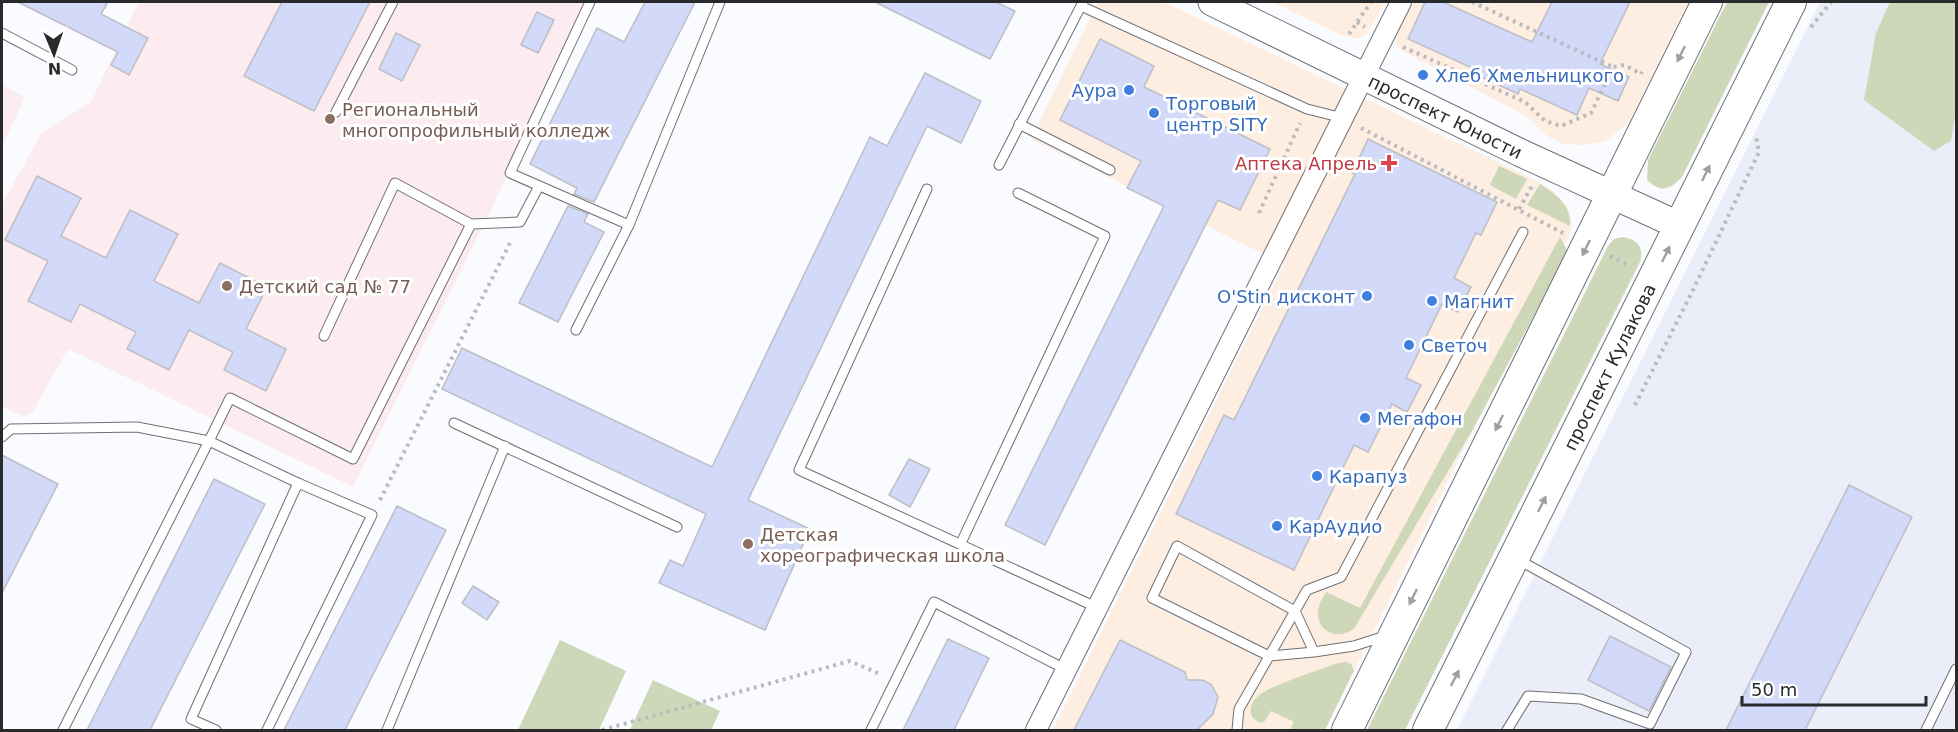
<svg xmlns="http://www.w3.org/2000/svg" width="1958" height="732" font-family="'DejaVu Sans',sans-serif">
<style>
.commercial{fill:#fdeee1}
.built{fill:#ebeef9}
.education{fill:#fcecf0}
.green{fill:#ced7b8}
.building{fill:#d2d9f9;stroke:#bdbec5;stroke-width:1.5}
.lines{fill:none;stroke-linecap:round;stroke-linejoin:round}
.lane-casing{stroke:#6e7075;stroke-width:11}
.street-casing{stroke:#6e7075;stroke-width:22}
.secondary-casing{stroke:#6e7075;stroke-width:29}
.primary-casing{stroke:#6e7075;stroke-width:32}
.path{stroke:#babbbe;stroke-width:4;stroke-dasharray:3 4.5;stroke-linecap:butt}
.lane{stroke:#fff;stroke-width:9}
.street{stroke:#fff;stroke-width:20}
.secondary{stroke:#fff;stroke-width:27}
.primary{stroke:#fff;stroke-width:30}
.oneway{fill:#9f9fa0}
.shop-dot{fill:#3f7fe0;stroke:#fff;stroke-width:2}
.education-dot{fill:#8d6e63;stroke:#fff;stroke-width:2}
.health-dot{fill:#e0444e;stroke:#fff;stroke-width:2}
.labels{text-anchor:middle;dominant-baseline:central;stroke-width:6;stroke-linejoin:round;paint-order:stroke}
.shop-label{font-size:18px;fill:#366cbe;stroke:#fff;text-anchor:start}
.education-label{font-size:18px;fill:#785e54;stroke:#fff;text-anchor:start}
.street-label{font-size:18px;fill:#292a2c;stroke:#fff}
.health-label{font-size:18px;fill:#be3a42;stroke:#fff;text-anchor:end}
</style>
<rect width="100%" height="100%" fill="#fafbff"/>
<!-- commercial -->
<g class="commercial">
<path d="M1098 2H1164L1537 181 1553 191 1566 205 1571 216V232L1325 730H1053L1284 264 1031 139Z"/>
<path d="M1272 2H1385L1367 34 1357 39 1341 35Z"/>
<path d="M1410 2H1688L1628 124 1604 142 1582 145 1564 144 1547 136 1528 117 1399 49 1395 40V31Z"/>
</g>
<!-- built -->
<path class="built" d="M1820 2H1956V730H1457Z"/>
<!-- education -->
<g class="education">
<path d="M139 2H584L493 206 353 487 68 349 32 413 23 416 2 407V205L41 133 91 102Z"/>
<path d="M2 85 25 97 2 147Z"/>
</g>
<!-- green -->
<g class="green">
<path d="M1727 2H1769L1682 177C1670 190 1661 193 1647 180L1648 160Z"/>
<path d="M1890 2H1956V109L1951 141 1934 151 1864 100 1876 33Z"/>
<path d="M1499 166 1527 179 1516 199 1490 185Z"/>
<path d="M1540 184C1556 194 1571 205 1570 226L1527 205Z"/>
<path d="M1560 237 1568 252 1472 431 1355 627C1343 640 1319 635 1318 615 1317 607 1322 599 1326 592L1360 608Z"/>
<path d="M1623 237C1638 240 1644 247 1640 262L1405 730H1367L1608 246 1614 239Z"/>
<path d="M560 640 626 671 599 730H518Z"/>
<path d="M1346 662 1351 664 1354 670 1325 730H1290L1294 722 1271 711 1264 722 1260 723 1252 717C1249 709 1251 702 1258 696 1271 685 1320 670 1338 663Z"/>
<path d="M653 680 720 711 711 730H630Z"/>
</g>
<!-- building -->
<g class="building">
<path d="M18 2H108L101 14 148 38 129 75 111 65 118 52Z"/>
<path d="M282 2H370L314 111 244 76Z"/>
<path d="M645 2H695L594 202 574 194 577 188 530 164 597 28 624 42Z"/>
<path d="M875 2H996L1015 11 990 59Z"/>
<path d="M1425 2H1443L1532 42 1552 2H1630L1600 64 1629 77 1618 101 1589 88 1577 115 1520 89 1518 94 1477 75 1479 71 1408 39Z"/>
<path d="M537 12 554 20 538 53 521 45Z"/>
<path d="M396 33 420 45 402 81 379 69Z"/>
<path d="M1100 39 1154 66 1144 87 1270 149 1240 210 1218 200 1045 545 1005 525 1164 206 1127 188 1141 161 1060 120Z"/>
<path d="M925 73 981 101 961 143 927 126 748 500 810 529 765 630 659 583 670 560 683 566 706 514 442 389 462 348 712 467 870 137 887 146Z"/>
<path d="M1368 139 1497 202 1481 235 1476 233 1454 278 1471 287 1458 312 1442 304 1406 378 1421 385 1407 412 1392 404 1368 452 1354 445 1294 570 1176 514 1224 415 1234 420 1355 174 1352 173Z"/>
<path d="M37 176 81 198 61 236 106 258 130 210 178 234 154 281 199 303 220 263 267 287 246 329 286 349 266 391 224 370 233 352 189 330 169 370 127 349 136 332 80 304 71 322 28 301 48 261 5 240Z"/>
<path d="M568 206 588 214 584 222 604 232 558 322 519 303Z"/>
<path d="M2 455 58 484 2 593Z"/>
<path d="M909 459 930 469 910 507 889 495Z"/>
<path d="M214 479 265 504 150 730H87Z"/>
<path d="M1849 485 1912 517 1805 730H1726Z"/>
<path d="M397 506 446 530 345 730H284Z"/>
<path d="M473 586 499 602 487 620 462 603Z"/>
<path d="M1610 636 1671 667 1649 711 1588 680Z"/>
<path d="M948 639 989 658 954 730H903Z"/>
<path d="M1120 640 1185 672 1187 680H1202L1211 684 1218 697 1213 714 1197 730H1074Z"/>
</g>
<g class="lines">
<!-- lane casing -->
<g class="lane-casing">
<g id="lane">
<path d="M590 2 510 173 629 225"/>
<path d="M1081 6 1307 109 1343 118"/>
<path d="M2 33 72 70"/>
<path d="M336 112 393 2"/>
<path d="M1019 124 1110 170"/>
<path d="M999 165 1083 2"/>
<path d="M927 189 799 470 1098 608"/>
<path d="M576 330 629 225 720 2"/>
<path d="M324 336 395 183 471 224"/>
<path d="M454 423 677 527"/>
<path d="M2 437 11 429 137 427 209 441 63 730"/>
<path d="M961 543 1105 236 1018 193"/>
<path d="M1314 652 1295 611 1177 546 1152 598 1269 656 1314 652 1354 646 1385 636"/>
<path d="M216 730 191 719 298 483"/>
<path d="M267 730 372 515 298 483 209 441 230 398 353 459 471 224 520 222 539 186"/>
<path d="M387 730 505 446"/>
<path d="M871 730 934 602 1067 670"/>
<path d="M1237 730 1239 709 1307 590 1341 577 1523 232"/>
<path d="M1507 730 1528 696 1581 699 1650 724 1686 652 1517 559"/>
<path d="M1926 730 1956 669"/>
</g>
</g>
<!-- street casing -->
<g class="street-casing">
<path id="street" d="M1036 730 1401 2"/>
</g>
<!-- secondary casing -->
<g class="secondary-casing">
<g id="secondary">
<path id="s1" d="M1212 2 1521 153 1680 226"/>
</g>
</g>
<!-- primary casing -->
<g class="primary-casing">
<g id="primary">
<path d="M1347 730 1707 2"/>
<path id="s2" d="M1428 730 1791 2"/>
</g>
</g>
<!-- path -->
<g class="path">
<path d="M1472 2 1613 67"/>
<path d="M1357 22 1365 27"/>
<path d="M1811 27 1831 2"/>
<path d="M1349 34 1371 2"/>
<path d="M1403 47 1525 102 1545 121 1561 126 1591 113 1613 67 1624 65 1641 74 1642 72"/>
<path d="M1361 128 1565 234"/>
<path d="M1519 209 1532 186"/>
<path d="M1259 213 1300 123"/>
<path d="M1610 256 1630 266"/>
<path d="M1635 405 1692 292 1759 152 1756 136"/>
<path d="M380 500 512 239"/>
<path d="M602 730 850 661 880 674"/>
</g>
<!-- lane -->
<use href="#lane" class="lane"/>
<!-- street -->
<use href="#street" class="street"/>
<!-- secondary -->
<use href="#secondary" class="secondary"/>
<!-- primary -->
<use href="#primary" class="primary"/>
</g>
<!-- one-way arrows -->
<defs><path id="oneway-solid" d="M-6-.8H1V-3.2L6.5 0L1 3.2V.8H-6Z" transform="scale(1.5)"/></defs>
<g class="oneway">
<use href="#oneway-solid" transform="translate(1681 54) rotate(116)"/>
<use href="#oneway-solid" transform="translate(1706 173) rotate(-64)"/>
<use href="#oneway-solid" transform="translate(1586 248) rotate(116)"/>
<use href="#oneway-solid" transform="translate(1666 254) rotate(-64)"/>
<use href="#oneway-solid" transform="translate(1499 423) rotate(116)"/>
<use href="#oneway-solid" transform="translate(1542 504) rotate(-63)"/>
<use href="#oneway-solid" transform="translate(1413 597) rotate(116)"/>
<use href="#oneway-solid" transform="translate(1455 678) rotate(-63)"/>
</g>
<!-- markers -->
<g class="shop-dot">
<circle cx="1423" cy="75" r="6"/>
<circle cx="1129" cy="90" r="6"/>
<circle cx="1154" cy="113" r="6"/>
<circle cx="1367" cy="296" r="6"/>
<circle cx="1432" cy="301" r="6"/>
<circle cx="1409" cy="345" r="6"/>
<circle cx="1365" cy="418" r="6"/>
<circle cx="1317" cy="476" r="6"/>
<circle cx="1277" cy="526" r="6"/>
</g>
<g class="education-dot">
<circle cx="330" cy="119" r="6"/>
<circle cx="227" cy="286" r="6"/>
<circle cx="748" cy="544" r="6"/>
</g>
<path class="health-dot" d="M1386 154h6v6h6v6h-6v6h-6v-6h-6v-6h6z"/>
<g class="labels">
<!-- shop labels -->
<g class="shop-label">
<text x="1435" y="75">Хлеб Хмельницкого</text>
<text x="1117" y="90" text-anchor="end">Аура</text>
<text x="1166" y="103">Торговый<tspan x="1166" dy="21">центр SITY</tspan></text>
<text x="1355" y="296" text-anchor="end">O'Stin дисконт</text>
<text x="1444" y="301">Магнит</text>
<text x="1421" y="345">Светоч</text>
<text x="1377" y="418">Мегафон</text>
<text x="1329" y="476">Карапуз</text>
<text x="1289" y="526">КарАудио</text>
</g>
<!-- education labels -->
<g class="education-label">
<text x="342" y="109">Региональный<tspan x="342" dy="21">многопрофильный колледж</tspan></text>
<text x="239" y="286">Детский сад № 77</text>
<text x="760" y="534">Детская<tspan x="760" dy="21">хореографическая школа</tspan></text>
</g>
<!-- street labels -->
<g class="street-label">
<text stroke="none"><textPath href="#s1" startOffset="260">проспект Юности</textPath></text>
<text stroke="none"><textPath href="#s2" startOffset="406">проспект Кулакова</textPath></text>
</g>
<!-- health labels -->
<g class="health-label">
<text x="1377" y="163">Аптека Апрель</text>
</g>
</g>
<!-- border -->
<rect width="1958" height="732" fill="none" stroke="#292a2c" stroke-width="6"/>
<!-- north arrow -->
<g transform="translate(54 54) rotate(178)" stroke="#ffffff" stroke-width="4.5" paint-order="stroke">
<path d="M0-4.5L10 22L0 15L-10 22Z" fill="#292a2c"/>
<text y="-9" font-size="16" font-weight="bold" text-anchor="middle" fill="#292a2c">N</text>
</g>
<!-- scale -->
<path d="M1742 696v9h184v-9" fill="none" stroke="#292a2c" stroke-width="3"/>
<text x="1751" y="696" font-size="18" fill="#292a2c" stroke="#ffffff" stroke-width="4.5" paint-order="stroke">50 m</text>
</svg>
